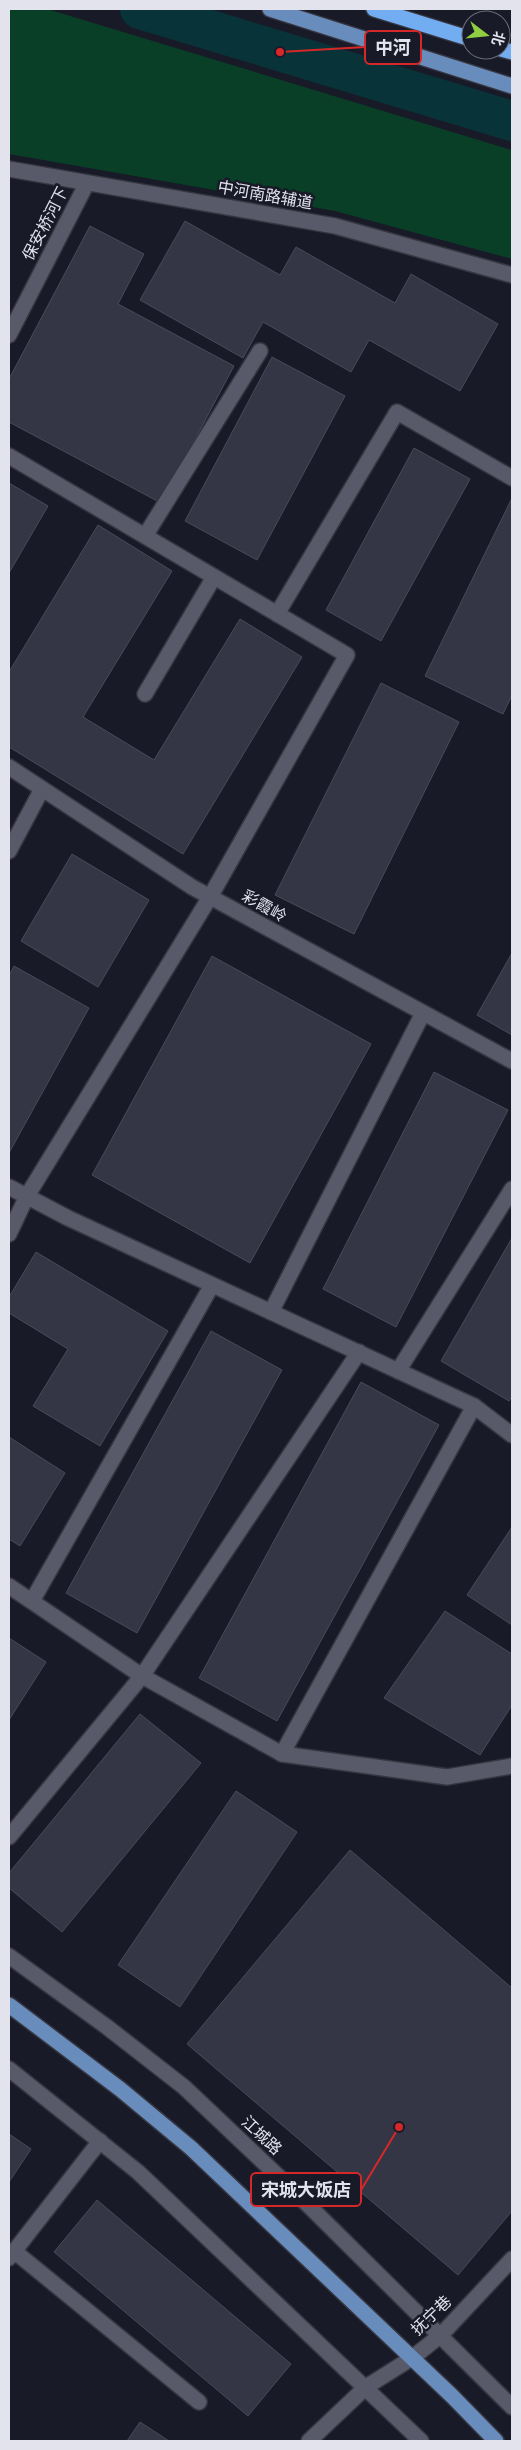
<svg xmlns="http://www.w3.org/2000/svg" width="521" height="2450" font-family="'Sofia Sans Condensed','Noto Sans SC',sans-serif">
<style>
.green{fill:#093f26}
.lines{fill:none;stroke-linecap:round;stroke-linejoin:round}
.canal{stroke:#083439;stroke-width:40}
.building{fill:#353645;stroke:#494a5a}
.lane-casing{stroke:#363641;stroke-width:18}
.street-casing{stroke:#363641;stroke-width:18}
.primary-casing{stroke:#363641;stroke-width:18}
.highway-casing{stroke:#363641;stroke-width:18}
.lane{stroke:#585a6a;stroke-width:15}
.street{stroke:#585a6a;stroke-width:15}
.primary{stroke:#688cbb;stroke-width:15}
.highway{stroke:#72adf1;stroke-width:15}
.labels{text-anchor:middle;dominant-baseline:central;stroke-width:5;stroke-linejoin:round;paint-order:stroke}
.street-label{font-size:16px;fill:#e2e3ed;stroke:#191a28}
.leader{fill:none;stroke:#d62828;stroke-width:2}
.callout-dot{fill:#d62828;stroke:#191a28;stroke-width:2}
.callout{fill:#191a28;stroke:#d62828;stroke-width:2}
.callout-label{font-size:18px;text-anchor:middle;font-weight:bold;fill:#e2e3ed}
</style>
<rect width="100%" height="100%" fill="#191a28"/>
<!-- green -->
<path class="green" d="M9 9H47L512 150V259L335 211 9 154Z"/>
<g class="lines">
<!-- canal -->
<path class="canal" d="M140 9 512 121"/>
</g>
<!-- building -->
<g class="building">
<path d="M185 221 280 275 296 247 395 303 411 274 498 324 460 391 369 340 351 372 263 322 243 358 140 300Z"/>
<path d="M90 226 144 254 118 304 234 366 161 503 9 422V379Z"/>
<path d="M272 357 345 396 257 560 185 521Z"/>
<path d="M414 448 470 479 381 641 326 610Z"/>
<path d="M9 483 48 506 9 573Z"/>
<path d="M512 498V695L503 714 425 676Z"/>
<path d="M98 525 172 571 83 717 154 760 240 619 302 657 183 854 9 747V672Z"/>
<path d="M381 683 459 722 354 934 275 895Z"/>
<path d="M72 854 149 900 98 987 21 941Z"/>
<path d="M512 953V1035L477 1015Z"/>
<path d="M212 956 371 1044 250 1263 92 1175Z"/>
<path d="M14 966 89 1008 9 1153V976Z"/>
<path d="M434 1072 508 1110 396 1327 323 1289Z"/>
<path d="M512 1238V1396L509 1401 441 1361Z"/>
<path d="M36 1252 168 1331 100 1446 33 1406 68 1349 9 1313V1297Z"/>
<path d="M211 1331 282 1370 137 1633 66 1593Z"/>
<path d="M361 1382 439 1425 277 1721 199 1678Z"/>
<path d="M9 1437 65 1473 20 1546 9 1539Z"/>
<path d="M512 1527V1625L467 1595Z"/>
<path d="M445 1611 512 1654V1705L480 1755 384 1698Z"/>
<path d="M9 1638 46 1662 9 1720Z"/>
<path d="M140 1714 201 1763 62 1932 9 1888V1873Z"/>
<path d="M236 1791 297 1832 180 2007 118 1965Z"/>
<path d="M350 1850 512 1988V2211L458 2275 187 2044Z"/>
<path d="M9 2134 31 2149 9 2182Z"/>
<path d="M97 2200 291 2364 248 2416 54 2252Z"/>
<path d="M140 2422 169 2441H127Z"/>
</g>
<g class="lines">
<!-- lane casing -->
<g class="lane-casing">
<g id="lane">
<path d="M9 169 335 226 512 275"/>
<path d="M9 456 347 655 210 897 27 1196 9 1234"/>
<path d="M145 536 260 351"/>
<path d="M277 614 397 412 512 478"/>
<path d="M145 694 214 577"/>
<path d="M9 767 192 887 512 1061"/>
<path d="M9 851 42 789"/>
<path d="M9 1187 68 1218 474 1406 512 1435"/>
<path d="M271 1312 423 1013"/>
<path d="M398 1371 512 1189"/>
<path d="M9 1586 142 1676 282 1754 447 1777 512 1766"/>
<path d="M32 1601 212 1285"/>
<path d="M282 1754 474 1406"/>
<path d="M9 1837 142 1676 359 1352"/>
<path d="M14 2251 199 2402"/>
<path d="M9 2258 100 2141"/>
</g>
</g>
<!-- street casing -->
<g class="street-casing">
<g id="street">
<path d="M9 335 87 183"/>
<path d="M9 1956 107 2027 184 2087 296 2193 512 2407"/>
<path d="M9 2069 138 2172 421 2441"/>
<path d="M309 2441 366 2387 412 2358 441 2335 512 2259"/>
</g>
</g>
<!-- primary casing -->
<g class="primary-casing">
<g id="primary">
<path d="M270 9 512 86"/>
<path d="M9 2005 120 2089 191 2148 452 2396 496 2441"/>
</g>
</g>
<!-- highway casing -->
<g class="highway-casing">
<g id="highway">
<path d="M374 9 471 39"/>
<path d="M501 49 512 52"/>
</g>
</g>
<!-- lane -->
<use href="#lane" class="lane"/>
<!-- street -->
<use href="#street" class="street"/>
<!-- primary -->
<use href="#primary" class="primary"/>
<!-- highway -->
<use href="#highway" class="highway"/>
</g>
<g class="labels">
<!-- street labels -->
<g class="street-label">
<text transform="translate(265 196) rotate(10)">中河南路辅道</text>
<text transform="translate(46 224) rotate(-63)">保安桥河下</text>
<text transform="translate(264 907) rotate(29)">彩霞岭</text>
<text transform="translate(261 2136) rotate(43)">江城路</text>
<text transform="translate(432 2316) rotate(-44)">抚宁巷</text>
</g>
</g>
<!-- callouts -->
<path class="leader" d="M280 52L365 47M399 2127L361 2190"/>
<g class="callout-dot">
<circle cx="280" cy="52" r="5"/>
<circle cx="399" cy="2127" r="5"/>
</g>
<g class="callout">
<rect x="365" y="31" width="56" height="33" rx="5"/>
<rect x="251" y="2173" width="110" height="33" rx="5"/>
</g>
<g class="callout-label">
<text x="393" y="54">中河</text>
<text x="306" y="2196">宋城大饭店</text>
</g>
<!-- border -->
<rect width="521" height="2450" fill="none" stroke="#e2e3ed" stroke-width="20"/>
<!-- north arrow -->
<g transform="translate(486 35) rotate(106)"><circle r="24" fill="#191a28" stroke="#696a77"/>
<path d="M0-4L9 19L0 12L-9 19Z" fill="#90cd41"/>
<text y="-8" font-size="14" font-weight="bold" text-anchor="middle" fill="#e2e3ed">北</text>
</g>
</svg>
